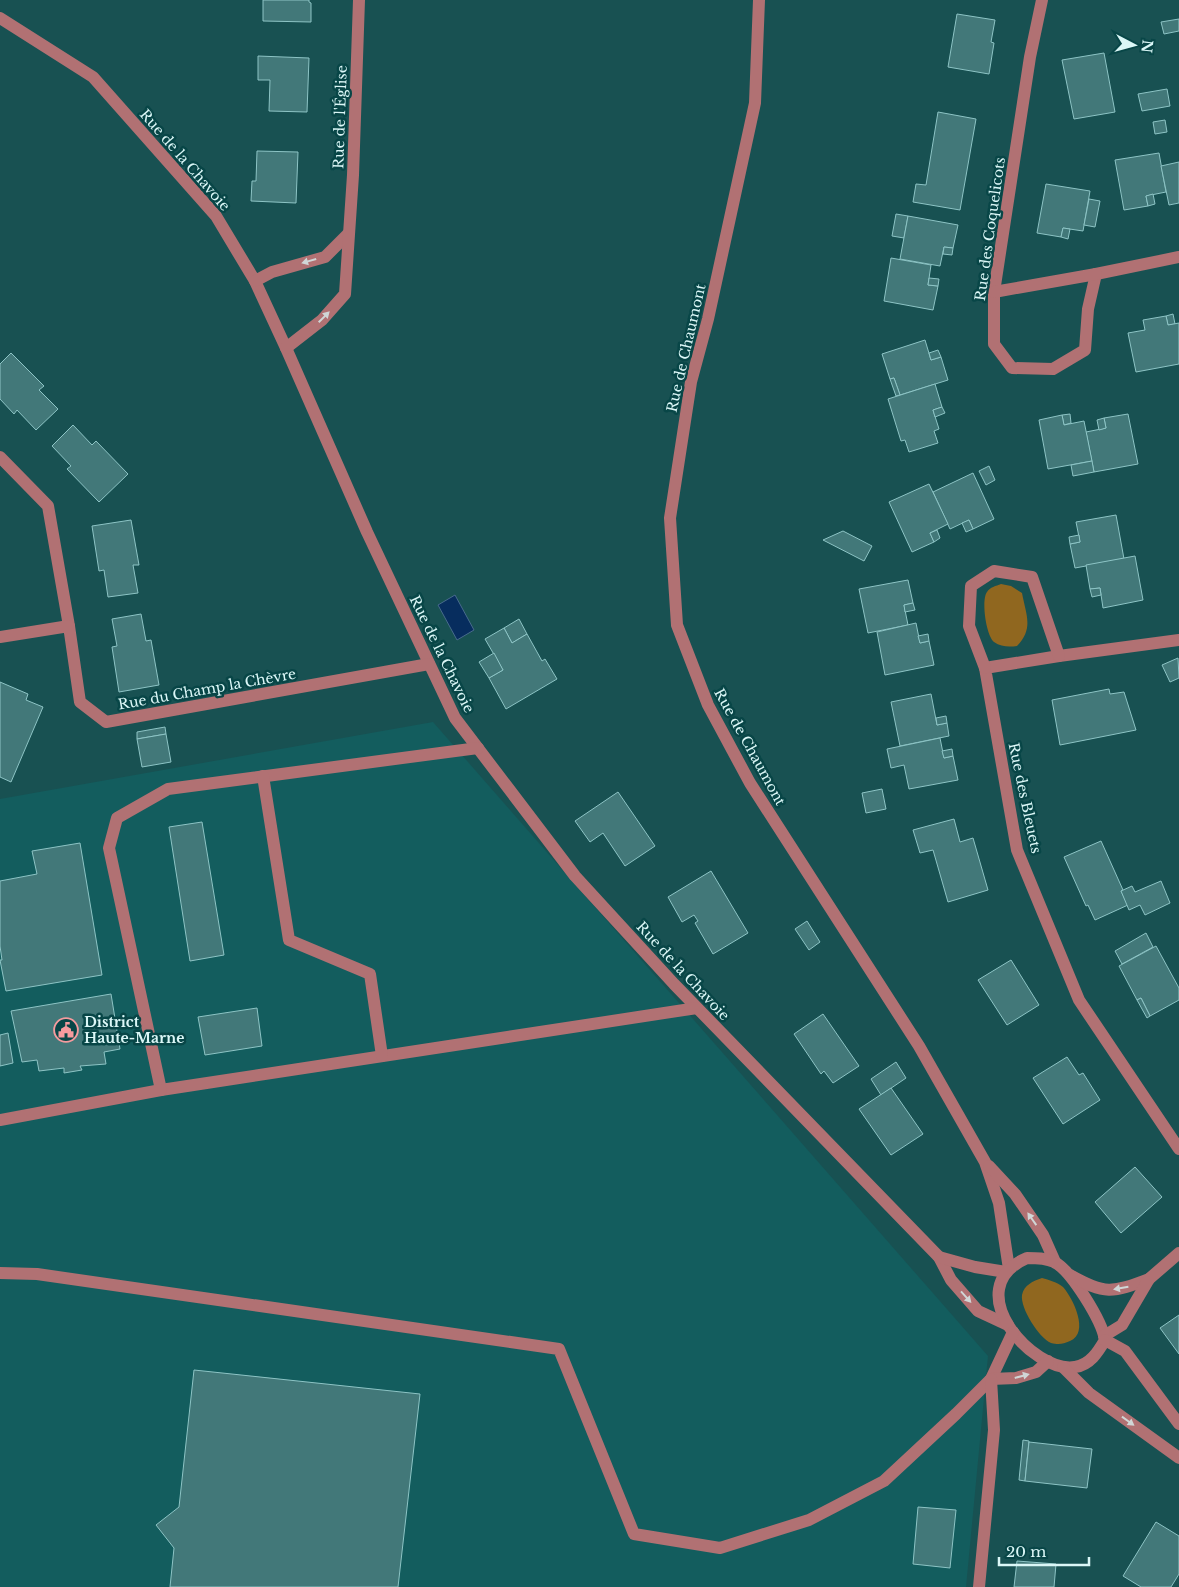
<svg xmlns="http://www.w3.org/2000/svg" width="1179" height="1587" font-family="'Libre Baskerville',serif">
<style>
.built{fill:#135d5e}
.green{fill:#90671f}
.water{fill:#072d5e;stroke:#476a8c}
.building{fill:#427879;stroke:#8dc4c5}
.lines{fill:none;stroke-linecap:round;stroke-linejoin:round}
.minor{stroke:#b17173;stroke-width:12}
.oneway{fill:#d0d6d6}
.labels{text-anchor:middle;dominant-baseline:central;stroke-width:5;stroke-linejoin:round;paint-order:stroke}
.street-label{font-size:14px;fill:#dbf7f7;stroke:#084647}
.poi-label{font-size:14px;font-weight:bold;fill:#dbf7f7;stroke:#084647;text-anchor:start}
</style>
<rect width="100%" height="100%" fill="#185152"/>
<!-- built -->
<path class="built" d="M433 722 988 1356 966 1587H0V799Z"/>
<!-- green -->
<g class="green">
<path d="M1001 584 1011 586 1022 593C1026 615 1034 628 1017 646 1009 647 1001 647 994 642 986 635 981 600 987 592 990 587 996 586 1001 584Z"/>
<path d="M1042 1278C1049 1280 1057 1282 1063 1287 1073 1298 1090 1333 1070 1341 1063 1344 1059 1345 1051 1343 1039 1338 1020 1308 1022 1295 1024 1285 1033 1281 1042 1278Z"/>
</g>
<!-- water -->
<path class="water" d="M455 595 474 630 457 640 438 605Z"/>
<!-- building -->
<g class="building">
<path d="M263 0H309V2L311 3V22L263 21Z"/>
<path d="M957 14 995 20 991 42 994 43 989 74 948 67Z"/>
<path d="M1179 19V31L1164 34 1161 22Z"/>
<path d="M1104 53 1115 112 1074 119 1062 60Z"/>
<path d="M258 56 309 58 307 112 269 111 270 80H258Z"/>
<path d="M1167 89 1170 106 1142 111 1138 94Z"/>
<path d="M938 112 976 119 960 210 913 202 916 184 926 185Z"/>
<path d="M1165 120 1167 132 1155 134 1153 122Z"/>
<path d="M257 151 298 152 296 203 251 201 252 181H256Z"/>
<path d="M1159 153 1166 192 1146 196 1148 206 1124 210 1115 160Z"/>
<path d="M1179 162V203L1169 205 1161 166Z"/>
<path d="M1046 184 1090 191 1083 231 1063 228 1061 237 1037 233Z"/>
<path d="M1153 194 1155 204 1148 206 1146 196Z"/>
<path d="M1089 199 1100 201 1095 227 1084 225Z"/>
<path d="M896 214 908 216 904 238 892 236Z"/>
<path d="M908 216 958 225 953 248 944 247 940 266 900 259Z"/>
<path d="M1063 228 1070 229 1068 239 1061 237Z"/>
<path d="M944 247 953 248 952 255 943 254Z"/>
<path d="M891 258 931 265 928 285 938 286 933 310 884 301Z"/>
<path d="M929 278 939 279 938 286 928 285Z"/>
<path d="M1173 314 1175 324 1168 325 1166 316Z"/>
<path d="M1166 316 1168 325 1179 323V364L1136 372 1128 333 1145 330 1143 320Z"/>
<path d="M925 340 931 360 941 357 948 380 900 395 894 378 890 379 882 354Z"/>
<path d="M938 350 941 357 931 360 929 353Z"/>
<path d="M11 353 44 386 39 390 58 409 36 430 17 410 14 414 0 399V364Z"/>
<path d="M894 378 900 395 896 396 890 379Z"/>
<path d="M935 384 942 407 933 410 939 429 934 431 938 443 909 452 905 440 901 441 888 399Z"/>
<path d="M942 407 945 413 935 417 933 410Z"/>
<path d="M1070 414 1071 423 1064 425 1062 415Z"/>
<path d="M1128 414 1138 464 1094 472 1086 432 1106 428 1104 418Z"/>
<path d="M1062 415 1064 425 1084 421 1092 461 1048 469 1039 420Z"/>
<path d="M1104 418 1106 428 1099 430 1097 420Z"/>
<path d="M73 425 92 445 96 441 128 474 99 502 67 469 71 466 52 446Z"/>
<path d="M1092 461 1094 472 1073 476 1071 465Z"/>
<path d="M989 466 995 480 986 485 979 471Z"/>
<path d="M973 473 994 519 973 529 969 520 950 529 933 492Z"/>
<path d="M929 484 948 524 930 533 934 542 912 552 889 502Z"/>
<path d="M1116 515 1124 559 1075 568 1070 544 1080 542 1076 522Z"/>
<path d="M131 520 139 565H133L138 593 108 597 104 570 99 571 92 526Z"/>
<path d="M969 520 973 529 966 532 962 523Z"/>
<path d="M937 530 940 538 934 542 930 533Z"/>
<path d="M843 531 872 546 864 561 823 540Z"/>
<path d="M1079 535 1080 542 1070 544 1069 537Z"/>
<path d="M1135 556 1143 600 1103 608 1100 588 1090 589 1086 565Z"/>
<path d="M908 580 913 603 904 605 908 625 868 633 859 589Z"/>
<path d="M1100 588 1101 595 1092 597 1090 589Z"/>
<path d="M913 603 915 610 905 612 904 605Z"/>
<path d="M141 614 146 641 151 640 159 685 119 692 112 647 117 646 112 619Z"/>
<path d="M519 619 527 634 512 643 504 628Z"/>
<path d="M916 623 920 643 929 641 934 665 885 675 877 632Z"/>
<path d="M504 628 512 643 527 634 542 661 545 659 557 679 506 709 489 678 503 670 485 639Z"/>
<path d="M928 634 929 641 920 643 918 636Z"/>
<path d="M494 653 503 670 489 678 479 662Z"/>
<path d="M1178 658 1179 678 1170 682 1162 665Z"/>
<path d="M0 682 28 694 26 700 43 707 11 782 0 777Z"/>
<path d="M1109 689 1110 694 1124 692 1136 730 1060 745 1052 700Z"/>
<path d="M931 694 937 725 947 723 949 736 900 746 891 702Z"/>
<path d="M946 716 947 723 937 725 936 718Z"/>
<path d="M165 727 166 734 137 739V732Z"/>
<path d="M166 734 171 762 142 767 137 739Z"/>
<path d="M940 738 944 758 953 756 958 780 909 789 904 765 891 768 887 749Z"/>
<path d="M952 749 953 756 944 758 942 751Z"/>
<path d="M882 789 886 809 866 813 862 793Z"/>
<path d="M618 792 655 846 625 866 603 833 590 842 575 821Z"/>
<path d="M954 819 960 842 973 838 988 890 948 902 933 850 920 853 913 830Z"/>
<path d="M202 822 224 955 190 961 169 827Z"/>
<path d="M1101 841 1123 890 1121 891 1128 905 1095 920 1088 905 1086 906 1064 857Z"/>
<path d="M80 843 102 975 6 991 0 960H2L0 946V881L37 874 32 851Z"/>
<path d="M711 871 748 933 713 954 695 923 698 921 694 915 682 922 668 897Z"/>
<path d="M1161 881 1170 903 1145 915 1140 905 1129 910 1121 891 1132 886 1135 892Z"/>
<path d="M807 921 820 942 809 950 795 929Z"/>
<path d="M1146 933 1153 947 1122 964 1115 951Z"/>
<path d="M1156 946 1179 988V1000L1150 1016 1141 998 1137 1000 1119 966Z"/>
<path d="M1011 960 1039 1005 1007 1025 978 980Z"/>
<path d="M111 994 120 1049 104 1052 106 1064 80 1066 82 1070 64 1073V1068L39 1071 37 1060 22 1062 11 1011Z"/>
<path d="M1141 998 1150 1016 1147 1018 1137 1000Z"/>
<path d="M257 1008 262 1046 205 1055 198 1017Z"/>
<path d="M823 1014 859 1066 833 1083 824 1071 821 1074 794 1034Z"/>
<path d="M8 1033 13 1063 0 1066V1035Z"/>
<path d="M1067 1057 1079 1075 1083 1073 1100 1100 1063 1124 1033 1078Z"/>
<path d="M896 1062 906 1078 881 1095 871 1079Z"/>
<path d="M891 1088 923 1134 891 1155 859 1109Z"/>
<path d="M1135 1167 1162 1197 1121 1233 1095 1202Z"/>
<path d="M1179 1315V1354L1160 1328Z"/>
<path d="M194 1370 420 1394 398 1587H170L174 1548 156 1525 179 1507Z"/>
<path d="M1023 1440 1029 1441 1025 1481 1019 1480Z"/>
<path d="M1029 1442 1092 1449 1087 1488 1025 1481Z"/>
<path d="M918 1507 956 1510 950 1568 913 1564Z"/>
<path d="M1156 1522 1179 1536V1574L1171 1587H1141L1123 1576Z"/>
<path d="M1017 1561 1056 1564 1054 1587H1014Z"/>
</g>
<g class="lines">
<!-- minor -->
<g class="minor">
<path d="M759 0 755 103 708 319 691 382 670 518 677 625 708 705 750 783 919 1046 985 1162 999 1203 1009 1269"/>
<path d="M1042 0 1030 57 994 292V344L1012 368 1053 369 1085 350 1088 309 1096 274 1179 257"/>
<path d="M0 18 93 77 216 216 255 281 286 348 367 532 455 718 575 876 674 984 939 1257 951 1280 978 1311 1008 1325"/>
<path d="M255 281 272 272 325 257 348 234"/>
<path d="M994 292 1096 274"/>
<path d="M286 348 322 320 345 294 353 175 359 0"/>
<path d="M0 457 48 506 69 626"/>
<path d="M0 637 69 626 80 702 106 722 429 664"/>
<path d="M1179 640 1059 656 985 668 1017 850 1079 1000 1179 1149"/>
<path d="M985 668 969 626 971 586 994 571 1032 577 1059 656"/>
<path d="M478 748 168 789 117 818 109 848 161 1090 697 1008"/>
<path d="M263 776 289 940 370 974 382 1056"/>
<path d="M0 1120 161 1090"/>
<path d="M989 1166 1015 1194 1043 1235 1055 1262"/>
<path d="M939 1257 975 1267 1006 1272"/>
<path d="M1027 1258C1036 1258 1046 1258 1054 1262 1071 1270 1102 1321 1105 1340 1098 1352 1090 1365 1075 1367 1033 1374 957 1288 1027 1258Z"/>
<path d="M0 1273 37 1274 559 1349 634 1534 720 1548 809 1520 884 1481 956 1414 991 1379 1013 1332"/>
<path d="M1070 1275C1105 1295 1112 1293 1149 1279"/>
<path d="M1104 1336 1122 1325 1149 1279 1179 1253"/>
<path d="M1105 1340 1125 1351 1179 1424"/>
<path d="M1063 1367 1089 1393 1179 1458"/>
<path d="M991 1379 1016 1378 1036 1372 1048 1361"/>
<path d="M979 1587 994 1430 991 1379"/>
</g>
</g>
<!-- one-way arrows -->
<defs><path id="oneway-solid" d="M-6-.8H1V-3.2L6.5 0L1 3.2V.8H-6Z" transform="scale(1.25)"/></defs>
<g class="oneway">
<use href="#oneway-solid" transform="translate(309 261) rotate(164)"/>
<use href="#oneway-solid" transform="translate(324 317) rotate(-45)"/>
<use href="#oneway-solid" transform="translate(1032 1219) rotate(-125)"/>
<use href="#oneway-solid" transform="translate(1121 1288) rotate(170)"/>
<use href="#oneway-solid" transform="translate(966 1297) rotate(48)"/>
<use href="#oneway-solid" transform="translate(1022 1376) rotate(-15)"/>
<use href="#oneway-solid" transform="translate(1128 1421) rotate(36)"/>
</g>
<!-- icons -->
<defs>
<g id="civic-ring" transform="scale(1.25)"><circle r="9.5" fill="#084647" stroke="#f59b9e" stroke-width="1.5"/><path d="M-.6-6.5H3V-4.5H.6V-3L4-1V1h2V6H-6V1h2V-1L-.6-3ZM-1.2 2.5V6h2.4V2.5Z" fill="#f59b9e"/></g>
</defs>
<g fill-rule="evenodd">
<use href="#civic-ring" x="66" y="1030"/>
</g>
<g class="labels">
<!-- street labels -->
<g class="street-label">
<text transform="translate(340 117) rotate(-88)">Rue de l'Église</text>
<text transform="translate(185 160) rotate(49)">Rue de la Chavoie</text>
<text transform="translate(990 229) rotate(-82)">Rue des Coquelicots</text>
<text transform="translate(686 348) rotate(-77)">Rue de Chaumont</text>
<text transform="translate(442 654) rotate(64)">Rue de la Chavoie</text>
<text transform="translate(207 689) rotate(-10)">Rue du Champ la Chèvre</text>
<text transform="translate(750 747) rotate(61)">Rue de Chaumont</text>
<text transform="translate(1025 798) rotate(78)">Rue des Bleuets</text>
<text transform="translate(683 971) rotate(47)">Rue de la Chavoie</text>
</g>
<!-- poi labels -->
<g class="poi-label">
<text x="84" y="1022">District<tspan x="84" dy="16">Haute-Marne</tspan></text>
</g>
</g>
<!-- north arrow -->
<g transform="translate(1134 45) rotate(96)" stroke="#084647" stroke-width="4" paint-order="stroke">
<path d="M0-4L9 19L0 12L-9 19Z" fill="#dbf7f7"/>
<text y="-8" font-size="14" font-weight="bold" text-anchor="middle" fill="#dbf7f7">N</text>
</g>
<!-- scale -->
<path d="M999 1557v8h90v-8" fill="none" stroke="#dbf7f7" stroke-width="2.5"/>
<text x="1006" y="1557" font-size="15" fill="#dbf7f7" stroke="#084647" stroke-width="4" paint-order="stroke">20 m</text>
</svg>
